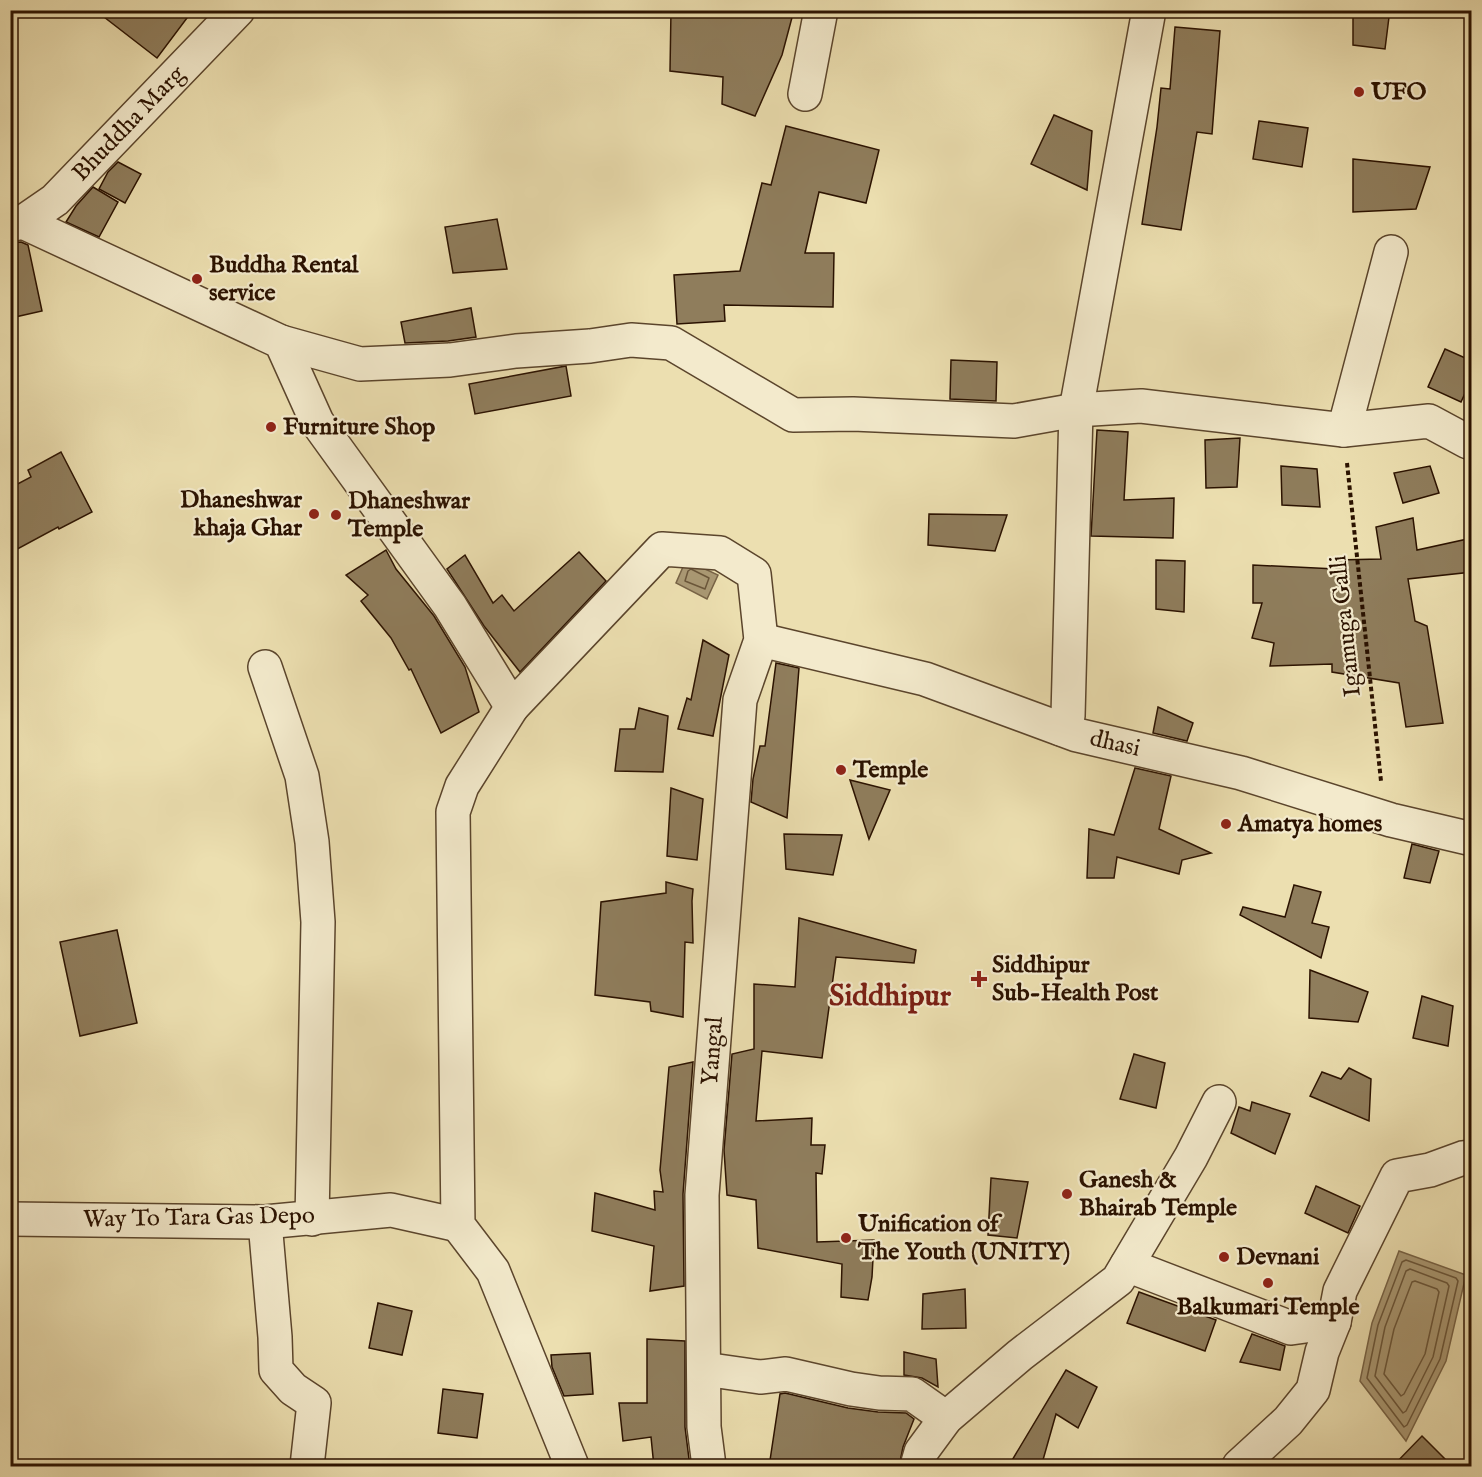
<svg xmlns="http://www.w3.org/2000/svg" width="1482" height="1477" font-family="'IM FELL English',serif">
<style>
.water{fill:#aa9974;stroke:#776346;stroke-width:1.5}
.lines{fill:none;stroke-linecap:round;stroke-linejoin:round}
.shore{stroke:#6a563a;stroke-width:1.5}
.building{fill:#8f7d5c;stroke:#2b1200;stroke-width:1.5}
.minor-casing{stroke:#5b452c;stroke-width:36}
.path{stroke:#2b1200;stroke-width:4;stroke-dasharray:4.5 3;stroke-linecap:butt}
.minor{stroke:#f3eacc;stroke-width:33}
.poi-dot{fill:#8f2418;stroke:#f3eacc;stroke-width:2}
.labels{text-anchor:middle;dominant-baseline:central;stroke-width:4.5;stroke-linejoin:round;paint-order:stroke}
.poi-label{font-size:24px;font-weight:bold;fill:#2b1200;stroke:#f3eacc;text-anchor:start}
.street-label{font-size:24px;fill:#2b1200;stroke:#f3eacc}
.district-label{font-size:30px;font-weight:bold;fill:#7a1f14;stroke:#f3eacc}
</style>
<rect width="100%" height="100%" fill="#ecdfb0"/>
<filter id="stains"><feTurbulence type="fractalNoise" baseFrequency=".00333" numOctaves="4"/><feColorMatrix values="0 0 0 0 .2 0 0 0 0 .09 0 0 0 0 .02 0 0 0 .5 -.17"/></filter>
<radialGradient id="worn" r=".72"><stop offset=".6" stop-color="#630" stop-opacity="0"/><stop offset="1" stop-color="#630" stop-opacity=".3"/></radialGradient>
<!-- water -->
<g class="water">
<path d="M686 560 718 575 707 599 676 583Z"/>
<path d="M1399 1251 1466 1275 1446 1361 1406 1441 1360 1381 1372 1323Z"/>
</g>
<g class="lines">
<!-- shore -->
<g class="shore">
<path d="M691 569 709 578 705 589 685 581 688 571Z"/>
<path d="M1406 1260 1456 1278 1458 1281 1440 1359 1407 1425 1404 1427 1367 1378 1378 1325 1402 1262Z"/>
<path d="M1410 1269 1447 1283 1449 1286 1433 1357 1406 1411 1403 1413 1375 1376 1385 1327 1406 1271Z"/>
<path d="M1415 1281 1437 1289 1439 1292 1425 1354 1404 1394 1401 1396 1384 1374 1394 1329 1412 1282Z"/>
</g>
</g>
<!-- building -->
<g class="building">
<path d="M95 10H193L157 58Z"/>
<path d="M671 10H794L782 55 755 116 722 104 723 77 670 71Z"/>
<path d="M1353 13 1389 17 1385 49 1353 45Z"/>
<path d="M1175 27 1220 31 1212 134 1197 132 1181 230 1142 224 1157 127 1161 88 1170 89Z"/>
<path d="M1054 115 1092 131 1087 190 1031 164Z"/>
<path d="M1259 121 1308 128 1302 167 1253 159Z"/>
<path d="M786 126 879 150 866 203 819 192 805 253H834L833 307 724 305 725 321 677 324 674 275 740 271 762 183 771 185Z"/>
<path d="M1353 159 1430 167 1416 209 1353 212Z"/>
<path d="M118 162 141 174 125 203 99 189 108 172Z"/>
<path d="M93 187 118 202 99 237 66 222 76 206Z"/>
<path d="M497 219 507 269 453 273 445 227Z"/>
<path d="M21 242 28 245 42 311 15 317 10 296V243Z"/>
<path d="M471 308 476 337 448 341 405 343 401 322Z"/>
<path d="M1445 349 1472 361V378L1461 402 1428 387Z"/>
<path d="M951 360 997 362 996 401 950 399Z"/>
<path d="M566 366 571 396 475 414 469 384Z"/>
<path d="M1097 430 1128 432 1124 500 1174 498 1173 538 1091 536Z"/>
<path d="M1240 438 1237 487 1206 488 1205 440Z"/>
<path d="M61 452 92 512 59 529 58 527 10 553V488L31 477 28 470Z"/>
<path d="M1281 466 1317 469 1320 507 1282 505Z"/>
<path d="M1430 466 1439 493 1403 503 1394 473Z"/>
<path d="M929 514 1007 515 995 551 928 545Z"/>
<path d="M1413 518 1417 550 1472 538V572L1408 579 1415 621 1427 626 1443 723 1406 727 1399 683 1332 672V664L1270 666 1274 643 1252 638 1262 603H1253V565L1336 569V560L1381 559 1376 527Z"/>
<path d="M386 550 396 569 434 616 465 667 479 712 441 733 411 669 409 670 391 638 361 601 368 595 346 575Z"/>
<path d="M579 552 606 581 520 672 484 626 447 569 465 555 493 603 502 595 514 611Z"/>
<path d="M1156 560 1185 561 1184 612 1156 609Z"/>
<path d="M703 640 729 655 713 736 678 729 687 698 691 700Z"/>
<path d="M776 663 799 668 787 818 751 802 753 779 760 746H765Z"/>
<path d="M1158 707 1193 723 1187 741 1153 733Z"/>
<path d="M639 708 668 716 663 772 615 771 620 729H635Z"/>
<path d="M1135 768 1171 776 1159 829 1211 853 1182 860 1179 874 1117 857 1114 878H1087L1089 829 1114 835Z"/>
<path d="M850 780 890 790 869 839Z"/>
<path d="M671 788 703 799 697 860 667 856Z"/>
<path d="M784 834 842 835 833 875 786 869Z"/>
<path d="M1412 844 1439 851 1430 883 1404 878Z"/>
<path d="M666 882 693 889 692 901 693 943 685 942 683 1017 651 1011 650 1002 595 995 601 902 666 893Z"/>
<path d="M1294 885 1321 892 1312 923 1329 927 1321 958 1240 915 1243 907 1285 917Z"/>
<path d="M799 918 916 950 914 963 836 957 822 1058 762 1051 756 1121 812 1118 811 1145H825L822 1174 816 1173 817 1242 874 1240 872 1277 868 1300 841 1297 842 1264 758 1248 756 1200 727 1195 724 1150 732 1054 754 1049V984L795 987Z"/>
<path d="M117 930 137 1023 80 1036 60 942Z"/>
<path d="M1310 970 1368 992 1358 1022 1309 1018Z"/>
<path d="M1422 996 1453 1006 1448 1046 1413 1038Z"/>
<path d="M1134 1054 1165 1063 1156 1108 1120 1099Z"/>
<path d="M693 1062 683 1194 684 1286 650 1291 654 1246 592 1231 595 1193 655 1210 654 1191 663 1192 660 1170 669 1067Z"/>
<path d="M1349 1068 1371 1079 1369 1121 1310 1096 1322 1072 1341 1079Z"/>
<path d="M1252 1102 1290 1114 1275 1154 1231 1133 1239 1107 1250 1111Z"/>
<path d="M991 1178 1028 1182 1017 1238 988 1235Z"/>
<path d="M1316 1186 1360 1206 1348 1233 1305 1213Z"/>
<path d="M965 1289 966 1328 922 1329 923 1294Z"/>
<path d="M1139 1292 1216 1320 1205 1351 1127 1323Z"/>
<path d="M378 1303 412 1311 402 1355 369 1348Z"/>
<path d="M1252 1334 1285 1346 1280 1370 1240 1362Z"/>
<path d="M647 1339 685 1341V1427L690 1467H654L651 1437 623 1441 619 1403H647Z"/>
<path d="M904 1352 936 1359 938 1387 922 1378 904 1375Z"/>
<path d="M590 1353 593 1394 564 1396 552 1367 551 1355Z"/>
<path d="M1066 1370 1097 1387 1078 1428 1056 1414 1041 1467H1008Z"/>
<path d="M443 1389 483 1394 477 1438 438 1433Z"/>
<path d="M785 1393 848 1408 878 1412 906 1413 914 1419 903 1447 899 1467H769L780 1394Z"/>
<path d="M1422 1436 1453 1467H1392Z"/>
</g>
<g class="lines">
<!-- minor casing -->
<g class="minor-casing">
<g id="minor">
<path d="M805 94 821 10"/>
<path d="M23 222 281 342 317 422 450 606 512 707 662 549 720 553 754 574 761 640 740 700 702 1195 704 1427 709 1466"/>
<path d="M10 225 23 222 55 200 238 10"/>
<path d="M281 342 360 364 450 360 516 351 590 346 631 340 671 343 793 415 853 414 1014 421 1076 410 1141 406 1344 430 1429 421 1468 442"/>
<path d="M1344 430 1391 252"/>
<path d="M761 640 925 679 1077 735 1241 773 1391 820 1472 839"/>
<path d="M265 667 302 776 312 842 318 922 312 1219"/>
<path d="M512 707 462 786 453 812 458 1225 493 1271 572 1466"/>
<path d="M1061 729 1068 716 1076 410 1149 10"/>
<path d="M10 1219 265 1222 391 1210 458 1225"/>
<path d="M265 1222 275 1337 276 1370 293 1389 314 1403 307 1466"/>
<path d="M1127 1265 1291 1328 1334 1322"/>
<path d="M704 1369 760 1377 786 1374 851 1389 879 1393 912 1394 946 1418"/>
<path d="M917 1466 921 1452 946 1418 1020 1355 1118 1280 1191 1157 1219 1102"/>
<path d="M1239 1466 1288 1421 1313 1390 1322 1352 1334 1322 1340 1291 1397 1176 1430 1170 1463 1158 1472 1157"/>
</g>
</g>
<!-- path -->
<path class="path" d="M1347 463 1381 781"/>
<!-- minor -->
<use href="#minor" class="minor"/>
</g>
<!-- markers -->
<g class="poi-dot">
<circle cx="1359" cy="92" r="6"/>
<circle cx="197" cy="279" r="6"/>
<circle cx="271" cy="427" r="6"/>
<circle cx="314" cy="514" r="6"/>
<circle cx="336" cy="515" r="6"/>
<circle cx="841" cy="770" r="6"/>
<circle cx="1226" cy="824" r="6"/>
<path d="M976 970h6v6h6v6h-6v6h-6v-6h-6v-6h6z"/>
<circle cx="1067" cy="1194" r="6"/>
<circle cx="846" cy="1238" r="6"/>
<circle cx="1224" cy="1257" r="6"/>
<circle cx="1268" cy="1283" r="6"/>
</g>
<g class="labels">
<!-- poi labels -->
<g class="poi-label">
<text x="1371" y="92">UFO</text>
<text x="209" y="265">Buddha Rental<tspan x="209" dy="28">service</tspan></text>
<text x="283" y="427">Furniture Shop</text>
<text x="302" y="500" text-anchor="end">Dhaneshwar<tspan x="302" dy="28">khaja Ghar</tspan></text>
<text x="348" y="501">Dhaneshwar<tspan x="348" dy="28">Temple</tspan></text>
<text x="853" y="770">Temple</text>
<text x="1238" y="824">Amatya homes</text>
<text x="992" y="965">Siddhipur<tspan x="992" dy="28">Sub-Health Post</tspan></text>
<text x="1079" y="1180">Ganesh &amp;<tspan x="1079" dy="28">Bhairab Temple</tspan></text>
<text x="858" y="1224">Unification of<tspan x="858" dy="28">The Youth (UNITY)</tspan></text>
<text x="1236" y="1257">Devnani</text>
<text x="1268" y="1307" text-anchor="middle">Balkumari Temple</text>
</g>
<!-- street labels -->
<g class="street-label">
<text transform="translate(129 124) rotate(-46)">Bhuddha Marg</text>
<text transform="translate(1346 626) rotate(-96)">Igamuga Galli</text>
<text transform="translate(1115 744) rotate(13)">dhasi</text>
<text transform="translate(713 1051) rotate(-86)">Yangal</text>
<text transform="translate(199 1218) rotate(-1)">Way To Tara Gas Depo</text>
</g>
<!-- district labels -->
<g class="district-label">
<text x="890" y="997">Siddhipur</text>
</g>
</g>
<!-- margin -->
<rect width="1482" height="1477" fill="none" stroke="#ecdfb0" stroke-width="36"/>
<rect x="12" y="12" width="1458" height="1453" fill="none" stroke="#2b1200" stroke-width="3"/>
<rect x="18" y="18" width="1446" height="1441" fill="none" stroke="#2b1200" stroke-width="1.5"/>
<rect width="100%" height="100%" filter="url(#stains)"/>
<rect width="100%" height="100%" fill="url(#worn)"/>
</svg>
